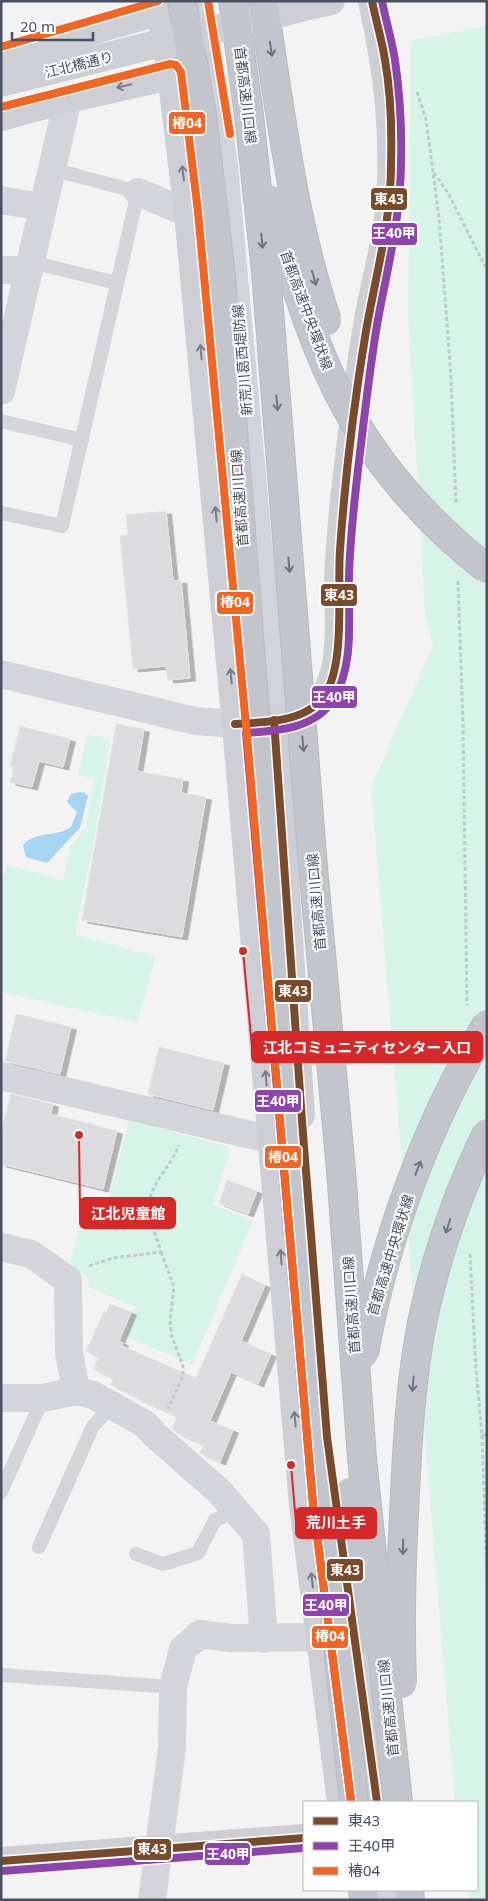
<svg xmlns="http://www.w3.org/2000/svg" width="488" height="1901" font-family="'Noto Sans','Noto Sans JP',sans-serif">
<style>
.green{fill:#d7f4e8}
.water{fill:#a8d4f4}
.building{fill:#dcdcdf;stroke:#e5e5e6;filter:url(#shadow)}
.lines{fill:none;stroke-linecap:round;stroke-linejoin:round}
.motorway-casing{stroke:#b8bac3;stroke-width:30}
.path{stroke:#becbc9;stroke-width:3;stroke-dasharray:4 2.5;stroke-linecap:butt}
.service{stroke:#d4d5da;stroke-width:14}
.minor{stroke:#d4d5da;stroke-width:28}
.secondary{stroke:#d3d4d9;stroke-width:28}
.primary{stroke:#cdcfd5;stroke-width:28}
.motorway{stroke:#c3c5cd;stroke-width:28}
.motorway-bridge-casing{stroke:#b8bac3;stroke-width:30;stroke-linecap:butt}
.primary-bridge{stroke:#cdcfd5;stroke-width:28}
.motorway-bridge{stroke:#c3c5cd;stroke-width:28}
.bus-1-casing{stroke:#fff;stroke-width:11}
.bus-2-casing{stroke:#fff;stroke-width:11}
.bus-3-casing{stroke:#fff;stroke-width:11}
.bus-1{stroke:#7a4b2a;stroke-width:8}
.bus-2{stroke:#8e44ad;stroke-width:8}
.bus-3{stroke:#f26522;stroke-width:8}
.oneway{stroke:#6d7382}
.oneway2{stroke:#777c8a}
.labels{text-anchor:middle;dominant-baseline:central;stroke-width:4;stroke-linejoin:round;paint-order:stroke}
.street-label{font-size:14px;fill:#485062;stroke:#fff}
.leader{fill:none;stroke:#d62828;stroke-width:2}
.callout-dot{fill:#d62828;stroke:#fff;stroke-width:2}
.callout{fill:#d62828;stroke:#d62828;stroke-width:2}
.callout-label{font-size:15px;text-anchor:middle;font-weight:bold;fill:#fff}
.line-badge{stroke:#fff;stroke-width:2}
.badge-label{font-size:14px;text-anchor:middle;font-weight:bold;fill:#fff}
</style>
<defs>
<filter id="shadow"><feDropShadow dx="5.5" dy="3" stdDeviation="0" flood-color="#0004"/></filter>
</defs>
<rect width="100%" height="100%" fill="#f4f3f3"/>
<!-- green -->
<g class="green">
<path d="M487 26V1900H470L468 1890H477V1802H455L371 788 433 645 425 616 408 314 411 40Z"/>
<path d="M87 734 110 739 95 834 75 935 156 956 137 1022 1 992V885L7 865 63 880 70 847 86 827 94 779 78 775Z"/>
<path d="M129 1120 231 1148 213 1205 253 1221 192 1365 125 1336 136 1307 88 1287 89 1279 70 1263 82 1220 102 1224Z"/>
</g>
<!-- water -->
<path class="water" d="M80 792 85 793 88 796 80 828 47 863 26 857 23 845C36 830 56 838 71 827L77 812 67 802 71 794Z"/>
<!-- building -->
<g class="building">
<path d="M166 511 173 581 181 580 190 678 168 680 166 666 133 669 120 536 128 535 126 515Z"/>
<path d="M116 724 144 729 137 771 183 779 181 793 206 797 182 937 82 920Z"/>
<path d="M20 726 70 739 63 767 39 761 32 787 10 782 14 767 10 766Z"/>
<path d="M16 1014 71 1027 60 1074 5 1061Z"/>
<path d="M159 1047 224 1063 213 1110 148 1094Z"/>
<path d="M11 1094 53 1104 51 1114 117 1131 103 1189 1 1164V1132Z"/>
<path d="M227 1180 257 1191 248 1214 219 1203Z"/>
<path d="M242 1274 265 1285 241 1341 271 1354 258 1384 231 1372 210 1421 233 1430 220 1462 200 1453 204 1445 177 1433 172 1429 177 1416 136 1398 137 1397 111 1385 113 1379 93 1369 99 1357 86 1351 104 1312 106 1313 110 1304 131 1312 119 1341 123 1343 122 1346 196 1378Z"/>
</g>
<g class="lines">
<!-- motorway casing -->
<g class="motorway-casing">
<g id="motorway">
<path d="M363 1890 364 1900"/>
<path d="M409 1890 410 1900"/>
</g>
</g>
<!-- path -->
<g class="path">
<path d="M417 92 426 119 439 218 451 377 456 505"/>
<path d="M434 173 448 193 487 270"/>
<path d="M458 581 463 724 467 1005"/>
<path d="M161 1252 174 1287 170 1321 172 1337 183 1366V1376L168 1409"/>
<path d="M470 1254 476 1370 482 1435 487 1581"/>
<path d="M89 1266 113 1258 161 1252C157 1238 149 1222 149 1207 148 1186 173 1164 179 1145"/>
<path d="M482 1435H487"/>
</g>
<!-- service -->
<g class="service">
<path d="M31 262 117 283"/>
<path d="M1 421 82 440"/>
<path d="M1 513 62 526 138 192 52 169"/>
<path d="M1 1492 43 1398"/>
<path d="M39 1547 93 1426 112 1406"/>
<path d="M136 1554 163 1564 198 1553 215 1520 237 1511"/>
<path d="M1 1675 173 1687"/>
</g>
<!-- minor -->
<g class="minor">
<path d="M138 192 188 213"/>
<path d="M1 200 43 207"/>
<path d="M1 270H29"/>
<path d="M1 391 68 99"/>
<path d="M1 674 195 721 235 724"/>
<path d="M1 1076 260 1137 291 1125"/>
<path d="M1 1247 31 1254 68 1280 69 1353 76 1391"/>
<path d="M1 1398H43L76 1391 93 1395 145 1424 156 1436 219 1491 256 1534 264 1639"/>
<path d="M152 1900 172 1748 173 1687 183 1649 200 1634 231 1638 319 1637"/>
</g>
<!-- secondary -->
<g class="secondary">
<path d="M198 1 210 67 224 166 274 720"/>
<path d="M389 1890 391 1900"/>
</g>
<!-- primary -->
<g class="primary">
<path d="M313 5 331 1"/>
<path d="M160 10 171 74 188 213 237 737 303 1505 341 1802"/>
<path d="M1 57 178 6"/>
<path d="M1 117 68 99 210 67"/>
<path d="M279 719C306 715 323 707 332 679 342 651 338 610 338 581 339 550 342 520 345 490 352 433 358 376 368 320 375 280 387 242 390 201 395 131 387 69 372 1"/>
<path d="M274 720 301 1115"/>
<path d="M352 1620 377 1802"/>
<path d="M1 1861 304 1838"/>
</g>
<!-- motorway -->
<use href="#motorway" class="motorway"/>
<!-- motorway-bridge casing -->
<g class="motorway-bridge-casing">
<g id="motorway-bridge">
<path d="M182 1 202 115 221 276 268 880 311 1380 354 1802"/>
<path d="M233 1 249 115 266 272 313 867 341 1170 362 1458 398 1802"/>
<path d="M263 1C280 108 292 218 327 321"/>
<path d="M272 200C289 265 307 330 337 390 373 461 424 520 487 569"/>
<path d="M364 1354C383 1243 428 1120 487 1024"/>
<path d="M350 1492V1538L355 1643"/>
<path d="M402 1684C400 1627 401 1570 404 1514 407 1449 410 1382 423 1318 437 1254 458 1192 487 1133"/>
</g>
</g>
<!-- primary-bridge -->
<path class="primary-bridge" d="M1 83 313 5"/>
<!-- motorway-bridge -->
<use href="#motorway-bridge" class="motorway-bridge"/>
<!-- bus-1 casing -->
<g class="bus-1-casing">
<g id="bus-1">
<path d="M274 720 302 1121 327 1437 377 1802"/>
<path d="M235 724C264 722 305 723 324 696 346 665 337 589 340 550 345 477 354 403 366 331 376 274 391 222 391 164 392 130 391 94 385 60 382 40 376 21 372 1"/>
<path d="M1 1861 304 1838"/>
</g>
</g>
<!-- bus-2 casing -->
<g class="bus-2-casing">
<g id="bus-2">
<path d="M351 1801 313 1504 246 733C276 731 315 729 333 700 355 665 348 617 349 577 350 536 355 494 360 453 365 410 370 367 377 325 387 269 400 223 401 165 402 130 400 95 395 60 392 41 386 21 382 1"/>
<path d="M2 1871 304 1848"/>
</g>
</g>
<!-- bus-3 casing -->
<g class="bus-3-casing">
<g id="bus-3">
<path d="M208 1 230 134"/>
<path d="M1 47 158 1"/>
<path d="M1 107 170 64 176 65 181 72 198 212 247 736 313 1504 351 1801"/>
</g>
</g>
<!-- bus-1 -->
<use href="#bus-1" class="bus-1"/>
<!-- bus-2 -->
<use href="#bus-2" class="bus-2"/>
<!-- bus-3 -->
<use href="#bus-3" class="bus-3"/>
</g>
<!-- one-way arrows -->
<defs><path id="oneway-shaft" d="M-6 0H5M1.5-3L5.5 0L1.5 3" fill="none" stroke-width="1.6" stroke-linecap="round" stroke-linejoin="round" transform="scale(1.25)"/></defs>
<g class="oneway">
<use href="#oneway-shaft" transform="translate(271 49) rotate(81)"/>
<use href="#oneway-shaft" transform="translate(262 241) rotate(84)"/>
<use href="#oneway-shaft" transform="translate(314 278) rotate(74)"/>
<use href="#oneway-shaft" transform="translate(277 403) rotate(85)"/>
<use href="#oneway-shaft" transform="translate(289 565) rotate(85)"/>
<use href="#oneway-shaft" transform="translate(303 744) rotate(85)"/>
<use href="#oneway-shaft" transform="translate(418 1168) rotate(-69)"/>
<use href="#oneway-shaft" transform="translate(448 1226) rotate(108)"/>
<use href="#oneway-shaft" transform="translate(413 1384) rotate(95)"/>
<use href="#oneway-shaft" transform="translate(403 1547) rotate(92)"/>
</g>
<g class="oneway2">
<use href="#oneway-shaft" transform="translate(124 86) rotate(167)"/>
<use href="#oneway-shaft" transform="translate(183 173) rotate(-97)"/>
<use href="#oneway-shaft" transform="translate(201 352) rotate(-95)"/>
<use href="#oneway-shaft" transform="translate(216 514) rotate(-95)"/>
<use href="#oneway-shaft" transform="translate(231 676) rotate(-95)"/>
<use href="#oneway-shaft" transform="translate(266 1078) rotate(-95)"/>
<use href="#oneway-shaft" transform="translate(281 1257) rotate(-95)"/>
<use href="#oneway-shaft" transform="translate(295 1419) rotate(-95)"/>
<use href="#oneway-shaft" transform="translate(312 1580) rotate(-97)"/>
</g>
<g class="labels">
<!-- street labels -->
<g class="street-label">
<text transform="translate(79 64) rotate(-14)">江北橋通り</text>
<text transform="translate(246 95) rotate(83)">首都高速川口線</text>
<text transform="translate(307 310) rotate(70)">首都高速中央環状線</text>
<text transform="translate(242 360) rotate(-95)">新荒川葛西堤防線</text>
<text transform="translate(239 498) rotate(-94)">首都高速川口線</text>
<text transform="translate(316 902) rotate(-95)">首都高速川口線</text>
<text transform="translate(390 1255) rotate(-73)">首都高速中央環状線</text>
<text transform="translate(351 1305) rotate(-94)">首都高速川口線</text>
<text transform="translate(388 1708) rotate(-96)">首都高速川口線</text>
</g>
</g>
<!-- callouts -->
<path class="leader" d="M243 951L252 1047M79 1135L80 1213M291 1465L296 1523"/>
<g class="callout-dot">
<circle cx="243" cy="951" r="5"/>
<circle cx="79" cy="1135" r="5"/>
<circle cx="291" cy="1465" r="5"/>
</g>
<g class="callout">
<rect x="252" y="1032" width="230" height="30" rx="5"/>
<rect x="80" y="1198" width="95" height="30" rx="5"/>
<rect x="296" y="1508" width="80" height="30" rx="5"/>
</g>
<g class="callout-label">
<text x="367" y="1053">江北コミュニティセンター入口</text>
<text x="128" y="1219">江北児童館</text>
<text x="336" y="1528">荒川土手</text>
</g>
<g class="line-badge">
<rect x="168" y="111" width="38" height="24" rx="5" fill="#f26522"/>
<rect x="370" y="187" width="38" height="24" rx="5" fill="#7a4b2a"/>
<rect x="371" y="222" width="47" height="24" rx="5" fill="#8e44ad"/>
<rect x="320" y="583" width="38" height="24" rx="5" fill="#7a4b2a"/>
<rect x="216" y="591" width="38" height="24" rx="5" fill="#f26522"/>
<rect x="311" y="685" width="47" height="24" rx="5" fill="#8e44ad"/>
<rect x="274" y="979" width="38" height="24" rx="5" fill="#7a4b2a"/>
<rect x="254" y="1089" width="48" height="24" rx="5" fill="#8e44ad"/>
<rect x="264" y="1145" width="38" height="24" rx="5" fill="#f26522"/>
<rect x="326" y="1558" width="38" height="24" rx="5" fill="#7a4b2a"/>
<rect x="302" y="1593" width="48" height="24" rx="5" fill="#8e44ad"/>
<rect x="311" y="1625" width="38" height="24" rx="5" fill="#f26522"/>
<rect x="133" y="1838" width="39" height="23" rx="5" fill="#7a4b2a"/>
<rect x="204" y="1842" width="47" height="24" rx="5" fill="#8e44ad"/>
</g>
<g class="badge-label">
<text x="187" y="128">椿04</text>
<text x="389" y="204">東43</text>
<text x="394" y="238">王40甲</text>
<text x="339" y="600">東43</text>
<text x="235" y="607">椿04</text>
<text x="334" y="702">王40甲</text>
<text x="293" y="996">東43</text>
<text x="278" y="1106">王40甲</text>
<text x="283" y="1162">椿04</text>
<text x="345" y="1575">東43</text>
<text x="326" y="1610">王40甲</text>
<text x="330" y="1641">椿04</text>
<text x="152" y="1854">東43</text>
<text x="228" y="1859">王40甲</text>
</g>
<!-- border -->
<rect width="488" height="1901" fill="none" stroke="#485062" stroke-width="5"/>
<!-- legend -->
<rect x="303" y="1801" width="175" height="90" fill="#ffffff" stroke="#b6b9c0"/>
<rect x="313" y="1817" width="25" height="8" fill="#7a4b2a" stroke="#b6b9c0"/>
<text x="348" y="1826" font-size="15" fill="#485062">東43</text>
<rect x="313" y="1842" width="25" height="8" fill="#8e44ad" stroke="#b6b9c0"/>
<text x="348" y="1851" font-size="15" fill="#485062">王40甲</text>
<rect x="313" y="1867" width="25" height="8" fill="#f26522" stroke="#b6b9c0"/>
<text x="348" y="1876" font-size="15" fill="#485062">椿04</text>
<!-- scale -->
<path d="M12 32v8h81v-8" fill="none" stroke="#485062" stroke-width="2.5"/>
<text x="20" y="32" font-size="15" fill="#485062" stroke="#ffffff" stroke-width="4" paint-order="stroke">20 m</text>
</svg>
